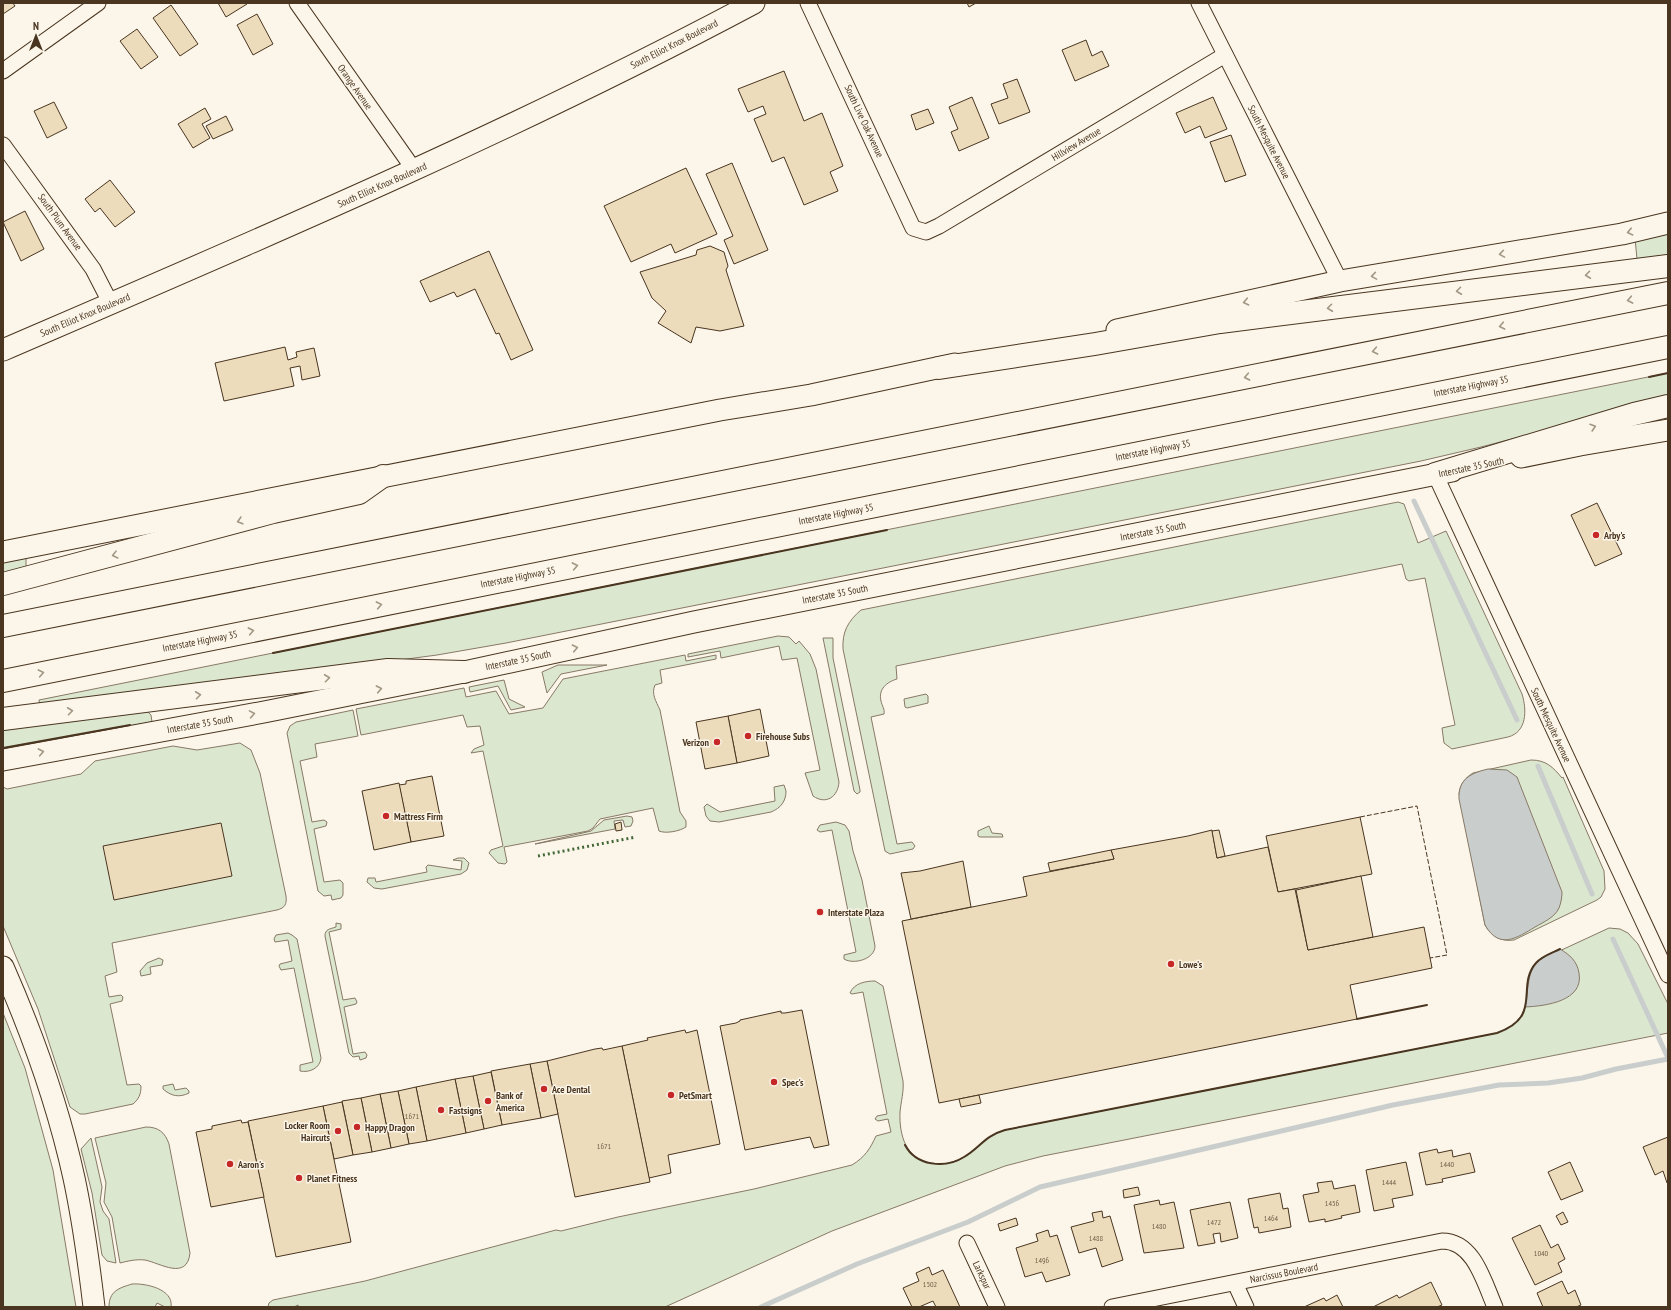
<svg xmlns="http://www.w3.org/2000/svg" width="1671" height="1310" font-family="'PT Sans Narrow',sans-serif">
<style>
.green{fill:#dce7d0;stroke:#887966}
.water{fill:#c9cecd;stroke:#887966}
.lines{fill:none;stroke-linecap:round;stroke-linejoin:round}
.stream{stroke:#c9cecd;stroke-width:5}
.building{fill:#ecdcbc;stroke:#4a3520}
.street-casing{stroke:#4a3520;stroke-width:17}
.secondary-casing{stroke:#4a3520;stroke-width:23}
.highway-casing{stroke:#4a3520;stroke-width:24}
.street{stroke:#fbf6e9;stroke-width:15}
.secondary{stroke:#fbf6e9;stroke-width:21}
.highway{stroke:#fbf6e9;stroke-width:22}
.hedge{stroke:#436837;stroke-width:3;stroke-dasharray:2 3;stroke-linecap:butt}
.fence{stroke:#4a3520;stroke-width:1;stroke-dasharray:5 2;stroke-linecap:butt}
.wall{stroke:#4a3520;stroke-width:2}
.oneway{stroke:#a29684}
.poi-dot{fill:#c62828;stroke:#fbf6e9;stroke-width:1.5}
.labels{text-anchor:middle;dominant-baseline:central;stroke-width:3;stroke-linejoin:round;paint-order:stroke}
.number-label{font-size:8px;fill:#725f47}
.street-label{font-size:10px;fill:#4a3520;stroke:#fbf6e9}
.poi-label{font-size:10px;font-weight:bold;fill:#4a3520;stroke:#fbf6e9;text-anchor:start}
</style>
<rect width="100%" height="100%" fill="#fbf6e9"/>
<!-- green -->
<g class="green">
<path d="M1668 232V255L1637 259 1635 238Z"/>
<path d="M1668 373V398L1481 447 1421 461 506 643 437 655 40 708 39 700Z"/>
<path d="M1398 502 1404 504 1418 543 1446 531 1522 694C1527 710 1527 732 1508 737L1452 749 1444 743 1442 728 1455 725 1425 578 1409 581 1406 579 1402 564 896 666 897 679C887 682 878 689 881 701 882 706 885 709 884 714L871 717 897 844 912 842 915 846 913 849 890 854 885 851 843 649C842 632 848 621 861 610Z"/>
<path d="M26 556V570L3 576V561Z"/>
<path d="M778 636 789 637 796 644 799 641 810 654 816 669 839 782C838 797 826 805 813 796L805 773 820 770 797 658 782 660 779 646 721 658 720 651 688 657V654Z"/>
<path d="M823 638H833V658L860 790V792L857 794 854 791Z"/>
<path d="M685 655 686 661 716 655V659L660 670 662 683 655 685C651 694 656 701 660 710L680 812 686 821V827C680 831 666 834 659 831L653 808 600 819 593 828 588 831 504 847 507 862 505 864 498 863 489 853 491 850 503 846 483 751 471 753 474 749 484 745 480 726 467 727 463 715 361 735 356 709 464 688 466 697 496 691 509 714 543 708 563 679Z"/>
<path d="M558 665H607L561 674 547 693 542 672Z"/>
<path d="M504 680 509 699 525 707 511 710 498 686 470 692 469 687Z"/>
<path d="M926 694 928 696V703L907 708 905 707 904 699Z"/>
<path d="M353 710 358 736 315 744 317 757 300 761 312 822 324 820 327 822 326 826 314 829 324 882 340 880 343 883V895L341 898 332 900 331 895 324 896 318 891 287 733 290 726 296 722Z"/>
<path d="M147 711 151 715 152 722 3 748V729Z"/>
<path d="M240 743 251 750 260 773 286 896C287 904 285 908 277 910L112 943 117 972 105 976 109 997 121 995 123 997 122 1001 110 1004 127 1085 139 1084 141 1086C141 1094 139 1099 133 1104L85 1114H80L70 1107 38 1009 3 926V787L7 789 81 774 95 761 173 746 197 750Z"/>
<path d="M1531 760C1546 760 1553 767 1562 778L1563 777 1604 871 1605 889 1601 897 1597 900 1514 940C1501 942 1491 936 1485 925L1459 794C1460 784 1465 778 1473 773Z"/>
<path d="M784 785 786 791C786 801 781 808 771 812L719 822 710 821 706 816 704 807 707 804 720 812 775 801 774 787Z"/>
<path d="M627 816 632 817 633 821 631 826 625 827 623 820 614 821 615 829 535 844 591 831 604 820Z"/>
<path d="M836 822 845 825 849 831 853 851 862 880 875 946C875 959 854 965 844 959V955L856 952 832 830 820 832 817 830 820 825Z"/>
<path d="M989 826 992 833 1002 834 1003 837H980L978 836V831Z"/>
<path d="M458 858H464L469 863 467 870 461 874 382 889 374 888 367 882 368 878H375L376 882 427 872 426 867 428 865 461 870 462 861 453 860Z"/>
<path d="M336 923 341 924V929L329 932 343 1000 355 998 357 1002 356 1004 344 1007 353 1054 365 1052 367 1055 366 1058 360 1060 359 1056 353 1057 349 1053 325 936C325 929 330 929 336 927Z"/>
<path d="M1609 928 1620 929 1628 933 1638 944 1668 1004V1033L1043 1156 1005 1166 832 1231 665 1307H299L298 1305 294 1307H268L269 1303 273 1300 365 1281 556 1230 561 1231 618 1217 754 1189 852 1165C865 1157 870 1149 876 1136L891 1132 888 1119 878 1121 875 1119 877 1116 887 1114 863 992 852 994 850 993C854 983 866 981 875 981L883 986 903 1081C904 1092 901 1101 900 1112 899 1135 906 1160 932 1163 942 1165 955 1163 964 1157 980 1148 984 1136 1005 1130L1497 1033C1543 1016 1515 985 1540 960Z"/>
<path d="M288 933 292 935 297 939 321 1058C320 1068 310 1073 300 1071V1065L313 1062 294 968 281 970 279 966 280 964 292 961 288 940 275 942 274 939 276 935Z"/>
<path d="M159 958 163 960 162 965 150 967 151 974 141 976 140 971 147 963Z"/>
<path d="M3 1013 25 1068 53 1170 76 1307H3Z"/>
<path d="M173 1084 175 1090 186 1088 189 1091V1093C179 1098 171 1096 163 1089V1086Z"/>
<path d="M146 1127C158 1127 165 1132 169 1144L190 1253C187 1281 160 1263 145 1260 136 1259 128 1261 120 1263L112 1217 104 1202 106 1183 95 1138Z"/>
<path d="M91 1138 102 1187 100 1202 103 1211 109 1219 116 1263 107 1261 102 1255 92 1193 81 1149Z"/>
<path d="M132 1284C145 1283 174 1289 171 1307H165L157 1303 155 1307H109C109 1291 119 1288 132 1284Z"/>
</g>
<!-- water -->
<g class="water">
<path d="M1488 769 1507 770 1517 777 1562 892C1562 897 1561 903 1559 908 1555 917 1544 922 1535 927 1517 938 1499 950 1485 925L1459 799C1458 779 1471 773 1488 769Z"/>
<path d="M1560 949C1570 955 1577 961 1579 973 1584 1001 1546 1006 1525 1007 1529 991 1526 970 1540 959 1546 955 1554 952 1560 949Z"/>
</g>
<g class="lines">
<!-- stream -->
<g class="stream">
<path d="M1414 501 1517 720"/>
<path d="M1538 766 1592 894"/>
<path d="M1613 939 1668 1058"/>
<path d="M761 1307 857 1264 968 1222 1040 1187 1393 1105 1499 1085 1548 1083 1582 1078 1616 1069 1668 1059"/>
</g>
</g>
<!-- building -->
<g class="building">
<path d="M3 3H13L15 6 3 14Z"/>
<path d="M218 3H246L247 4 226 17Z"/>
<path d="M967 3H976L969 7Z"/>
<path d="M171 5 198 44 180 56 153 18Z"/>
<path d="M257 14 273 44 253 55 237 25Z"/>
<path d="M137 29 158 57 141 69 120 41Z"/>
<path d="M1086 40 1092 56 1102 51 1109 66 1075 81 1062 50Z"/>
<path d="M784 71 804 121 822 113 843 166 830 172 838 191 804 205 784 157 772 162 754 119 766 114 763 106 748 112 738 89Z"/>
<path d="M1017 79 1030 112 999 124 991 104 1008 98 1003 84Z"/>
<path d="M972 97 989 138 959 151 951 132 958 129 949 107Z"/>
<path d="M1213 97 1227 129 1205 138 1200 126 1185 133 1176 113Z"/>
<path d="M54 102 67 128 47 138 34 111Z"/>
<path d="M205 108 211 119 202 124 210 138 193 148 178 124Z"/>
<path d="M928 109 934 123 916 130 911 115Z"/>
<path d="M226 116 233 130 213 139 206 126Z"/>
<path d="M1231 135 1246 175 1225 182 1210 142Z"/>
<path d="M732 163 768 250 734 264 724 240 733 236 706 174Z"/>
<path d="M686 168 717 234 675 253 671 244 631 262 604 206Z"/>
<path d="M110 180 135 212 115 227 100 208 95 212 85 199Z"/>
<path d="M25 211 44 249 21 261 3 222Z"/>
<path d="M710 246 724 252 728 266 726 270 744 326 720 331 696 327 691 343 658 323 666 311 652 298 640 272 696 255 697 250Z"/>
<path d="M489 251 533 350 511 360 499 333 496 334 475 289 457 297 454 292 430 302 420 281Z"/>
<path d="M285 347 288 360 297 357 296 352 314 348 320 376 302 380 300 366 290 368 294 386 224 401 215 363Z"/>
<path d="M1597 503 1622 554 1595 566 1571 515Z"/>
<path d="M760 709 769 756 737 763 728 716Z"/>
<path d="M728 716 737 763 705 769 696 722Z"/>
<path d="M432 776 444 836 411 842 399 785 406 784V781Z"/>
<path d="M399 783 411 842 374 850 362 791Z"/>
<path d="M1360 817 1372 874 1278 892 1266 836Z"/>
<path d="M621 822 622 830 616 831 615 824Z"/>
<path d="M221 823 232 876 114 900 103 846Z"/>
<path d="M1212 830 1217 858 1268 847 1278 892 1295 889 1308 950 1424 927 1432 968 1350 985 1357 1019 939 1103 902 921 1027 896 1023 877 1114 859 1111 850 1188 836Z"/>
<path d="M1219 830 1225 856 1217 858 1212 831Z"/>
<path d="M1111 850 1114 859 1050 871 1048 863Z"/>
<path d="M963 861 971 907 911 919 901 873 920 871Z"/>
<path d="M1361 876 1373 937 1308 950 1296 890Z"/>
<path d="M802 1010 829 1145 814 1148 810 1137 745 1150 720 1026 736 1023 740 1021V1020L781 1011V1013H785Z"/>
<path d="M685 1030 686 1033 697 1030 720 1144 668 1155 671 1173 649 1178 622 1046 648 1040 647 1038Z"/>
<path d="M622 1046 650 1182 575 1197 547 1061 595 1049 602 1048 603 1050Z"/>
<path d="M547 1061 558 1114 541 1118 530 1064Z"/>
<path d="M530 1064 541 1118 502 1125 491 1071Z"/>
<path d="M491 1072 502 1125 484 1129 473 1076Z"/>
<path d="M473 1076 484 1129 466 1133 455 1079Z"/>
<path d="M455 1079 466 1133 427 1141 416 1087Z"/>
<path d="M416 1087 427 1141 409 1144 398 1091Z"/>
<path d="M398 1091 409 1144 391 1148 380 1094Z"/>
<path d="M380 1094 391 1148 372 1152 361 1098Z"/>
<path d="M979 1095 981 1103 961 1107 959 1099Z"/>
<path d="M361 1098 372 1152 353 1155 342 1101Z"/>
<path d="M342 1102 353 1155 334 1159 323 1106Z"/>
<path d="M323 1106 351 1242 276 1257 248 1121Z"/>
<path d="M241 1120 242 1123 248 1122 264 1197 211 1207 196 1132 212 1129V1126Z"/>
<path d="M1668 1137V1182L1667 1183 1663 1171 1655 1175 1643 1147Z"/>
<path d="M1437 1149 1438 1153 1452 1150 1453 1157 1470 1153 1475 1172 1442 1179 1443 1182 1426 1185 1419 1153Z"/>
<path d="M1406 1162 1413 1195 1392 1199 1394 1207 1374 1211 1366 1170Z"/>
<path d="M1570 1162 1583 1191 1561 1200 1548 1172Z"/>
<path d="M1332 1181 1334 1189 1355 1185 1360 1212 1341 1216 1342 1218 1325 1222V1219L1309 1222 1303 1195 1319 1192 1317 1183Z"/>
<path d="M1138 1187 1140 1195 1124 1198 1123 1190Z"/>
<path d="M1280 1193 1283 1209 1288 1208 1291 1227 1259 1233 1258 1227 1254 1228 1248 1199Z"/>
<path d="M1159 1200 1160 1205 1174 1202 1184 1248 1144 1253 1134 1205Z"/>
<path d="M1230 1202 1238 1238 1221 1242 1220 1233 1213 1234 1215 1243 1198 1246 1190 1210Z"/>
<path d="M1102 1211 1103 1218 1110 1216 1123 1260 1102 1267 1096 1248 1079 1253 1071 1227 1094 1221 1092 1213Z"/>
<path d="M1563 1212 1568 1222 1561 1225 1556 1216Z"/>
<path d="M1016 1218 1018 1225 1000 1231 998 1224Z"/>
<path d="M1540 1225 1551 1248 1558 1244 1565 1259 1558 1263 1562 1272 1535 1285 1512 1238Z"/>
<path d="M1048 1230 1050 1237 1057 1235 1070 1275 1046 1282 1042 1272 1025 1277 1016 1248 1038 1241 1036 1234Z"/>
<path d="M929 1267 932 1275 943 1270 960 1307H936L933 1301 919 1307H912L903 1288 919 1281 916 1273Z"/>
<path d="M1562 1281 1568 1294 1575 1290 1581 1305 1576 1307H1543L1537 1293Z"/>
<path d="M1431 1282 1442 1305 1437 1307H1373L1397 1295 1399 1298Z"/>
<path d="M1337 1295 1343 1307H1304L1324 1298 1326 1301Z"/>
</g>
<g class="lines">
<!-- street casing -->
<g class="street-casing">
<g id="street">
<path d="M297 3 415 171"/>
<path d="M808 3 913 228 926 232 939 226 1225 55"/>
<path d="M1199 3 1340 281"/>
<path d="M3 71 98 3"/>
<path d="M3 145 93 269 111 304"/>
<path d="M1435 474 1668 975"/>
<path d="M967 1243 997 1307"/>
<path d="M1235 1283 1246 1307"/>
<path d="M1112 1307 1442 1241C1474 1241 1484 1282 1495 1307"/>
</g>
</g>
<!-- secondary casing -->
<g class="secondary-casing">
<g id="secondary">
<path d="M1117 330 1340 281 1622 234 1668 223"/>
<path d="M3 350C256 241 510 133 754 3"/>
<path d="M1521 457 1580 445 1668 430"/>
<path d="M3 552 720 410 811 395 955 364"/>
<path d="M3 760 264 712 464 672 694 622 1452 471"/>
<path d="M3 967C33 1035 58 1105 74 1178 83 1220 89 1264 94 1307"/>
</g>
</g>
<!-- highway casing -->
<g class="highway-casing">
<g id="highway">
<path d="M939 368 1095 344 1220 322 1668 266"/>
<path d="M1435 474 1634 414 1668 406"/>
<path d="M3 584 273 512 359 493 383 476"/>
<path d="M3 626 1668 293"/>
<path d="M3 681 1668 347"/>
<path d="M3 719 388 670 464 672"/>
</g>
</g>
<!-- street -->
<use href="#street" class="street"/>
<!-- secondary -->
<use href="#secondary" class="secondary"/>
<!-- highway -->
<use href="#highway" class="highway"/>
<!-- hedge -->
<path class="hedge" d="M538 856 636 837"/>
<!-- fence -->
<path class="fence" d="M1360 817 1417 806 1447 955 1430 958"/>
<!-- wall -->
<g class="wall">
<path d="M1649 377 1668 373"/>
<path d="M273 653 887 530"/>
<path d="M3 748 130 725"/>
<path d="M1357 1019 1427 1005"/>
<path d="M905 1145C916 1166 945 1169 964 1157 980 1148 984 1136 1005 1130L1497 1033C1544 1016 1515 987 1536 963 1542 956 1552 953 1560 949"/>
</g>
</g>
<!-- one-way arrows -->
<defs><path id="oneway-chevron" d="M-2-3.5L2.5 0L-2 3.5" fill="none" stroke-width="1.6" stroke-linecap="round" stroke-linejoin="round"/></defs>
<g class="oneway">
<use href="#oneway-chevron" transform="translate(1630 232) rotate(167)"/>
<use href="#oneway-chevron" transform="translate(1502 254) rotate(171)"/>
<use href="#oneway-chevron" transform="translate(1588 275) rotate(173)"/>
<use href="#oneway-chevron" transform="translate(1374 276) rotate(171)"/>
<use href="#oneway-chevron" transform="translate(1459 291) rotate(173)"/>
<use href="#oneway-chevron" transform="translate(1630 300) rotate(169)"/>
<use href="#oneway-chevron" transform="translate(1246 302) rotate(168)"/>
<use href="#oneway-chevron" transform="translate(1330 308) rotate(173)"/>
<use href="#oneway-chevron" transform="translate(1502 326) rotate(169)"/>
<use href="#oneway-chevron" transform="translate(1375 351) rotate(169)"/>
<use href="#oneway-chevron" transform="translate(1247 377) rotate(169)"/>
<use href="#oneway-chevron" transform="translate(1593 427) rotate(-17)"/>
<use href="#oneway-chevron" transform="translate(240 521) rotate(164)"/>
<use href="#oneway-chevron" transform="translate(115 555) rotate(166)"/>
<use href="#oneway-chevron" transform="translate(575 566) rotate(-11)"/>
<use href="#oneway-chevron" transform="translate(379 605) rotate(-11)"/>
<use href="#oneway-chevron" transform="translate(251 631) rotate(-11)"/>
<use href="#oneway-chevron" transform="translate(575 648) rotate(-12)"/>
<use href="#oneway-chevron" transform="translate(41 673) rotate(-11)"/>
<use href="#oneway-chevron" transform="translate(327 678) rotate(-7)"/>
<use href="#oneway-chevron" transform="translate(379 689) rotate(-11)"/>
<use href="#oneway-chevron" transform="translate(198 695) rotate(-7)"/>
<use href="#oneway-chevron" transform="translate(70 711) rotate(-7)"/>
<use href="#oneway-chevron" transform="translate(252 714) rotate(-10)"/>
<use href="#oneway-chevron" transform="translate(41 752) rotate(-11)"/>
</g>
<!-- markers -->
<g class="poi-dot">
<circle cx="1596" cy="535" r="4"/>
<circle cx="748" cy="736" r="4"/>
<circle cx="717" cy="742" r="4"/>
<circle cx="386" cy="816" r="4"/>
<circle cx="820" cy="912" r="4"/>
<circle cx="1171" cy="964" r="4"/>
<circle cx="774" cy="1082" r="4"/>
<circle cx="544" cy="1089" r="4"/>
<circle cx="671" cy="1095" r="4"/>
<circle cx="488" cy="1101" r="4"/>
<circle cx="441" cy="1110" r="4"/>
<circle cx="357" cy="1127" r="4"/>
<circle cx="338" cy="1131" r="4"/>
<circle cx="230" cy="1164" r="4"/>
<circle cx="299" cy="1178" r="4"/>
</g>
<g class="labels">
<!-- number labels -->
<g class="number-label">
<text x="412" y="1116">1671</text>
<text x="604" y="1146">1671</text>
<text x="1447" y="1164">1440</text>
<text x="1389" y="1182">1444</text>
<text x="1332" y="1203">1456</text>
<text x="1271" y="1218">1464</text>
<text x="1214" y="1222">1472</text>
<text x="1159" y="1226">1480</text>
<text x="1096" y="1238">1488</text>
<text x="1541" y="1253">1040</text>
<text x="1042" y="1260">1496</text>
<text x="930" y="1284">1502</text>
</g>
<!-- street labels -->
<g class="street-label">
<text transform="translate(674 44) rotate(-27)">South Elliot Knox Boulevard</text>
<text transform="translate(355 87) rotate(55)">Orange Avenue</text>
<text transform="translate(864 121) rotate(65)">South Live Oak Avenue</text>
<text transform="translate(1269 142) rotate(63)">South Mesquite Avenue</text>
<text transform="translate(1076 144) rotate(-31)">Hillview Avenue</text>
<text transform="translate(382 185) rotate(-24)">South Elliot Knox Boulevard</text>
<text transform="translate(60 222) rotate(54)">South Plum Avenue</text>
<text transform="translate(85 315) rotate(-23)">South Elliot Knox Boulevard</text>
<text transform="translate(1471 386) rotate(-11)">Interstate Highway 35</text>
<text transform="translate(1153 450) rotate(-11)">Interstate Highway 35</text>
<text transform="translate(1471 467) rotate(-12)">Interstate 35 South</text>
<text transform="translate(836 514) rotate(-11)">Interstate Highway 35</text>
<text transform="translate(1153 531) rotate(-11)">Interstate 35 South</text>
<text transform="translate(518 577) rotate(-11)">Interstate Highway 35</text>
<text transform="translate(835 594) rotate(-11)">Interstate 35 South</text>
<text transform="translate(200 641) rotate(-11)">Interstate Highway 35</text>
<text transform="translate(518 660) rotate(-12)">Interstate 35 South</text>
<text transform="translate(200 724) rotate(-10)">Interstate 35 South</text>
<text transform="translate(1551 725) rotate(65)">South Mesquite Avenue</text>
<text transform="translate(1284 1273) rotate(-11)">Narcissus Boulevard</text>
<text transform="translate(982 1275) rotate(65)">Larkspur</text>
</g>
<!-- poi labels -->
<g class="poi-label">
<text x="1604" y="535">Arby's</text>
<text x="756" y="736">Firehouse Subs</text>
<text x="709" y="742" text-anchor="end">Verizon</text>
<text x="394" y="816">Mattress Firm</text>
<text x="828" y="912">Interstate Plaza</text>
<text x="1179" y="964">Lowe's</text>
<text x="782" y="1082">Spec's</text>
<text x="552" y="1089">Ace Dental</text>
<text x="496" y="1095">Bank of<tspan x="496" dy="12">America</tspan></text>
<text x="679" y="1095">PetSmart</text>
<text x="449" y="1110">Fastsigns</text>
<text x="330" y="1125" text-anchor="end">Locker Room<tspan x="330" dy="12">Haircuts</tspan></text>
<text x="365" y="1127">Happy Dragon</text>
<text x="238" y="1164">Aaron's</text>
<text x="307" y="1178">Planet Fitness</text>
</g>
</g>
<!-- border -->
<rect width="1671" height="1310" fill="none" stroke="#4a3520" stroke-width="8"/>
<!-- north arrow -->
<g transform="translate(36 36)" stroke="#fbf6e9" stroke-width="3" paint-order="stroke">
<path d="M0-3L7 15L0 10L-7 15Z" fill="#4a3520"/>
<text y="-6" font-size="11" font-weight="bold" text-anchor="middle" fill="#4a3520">N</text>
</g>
</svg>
